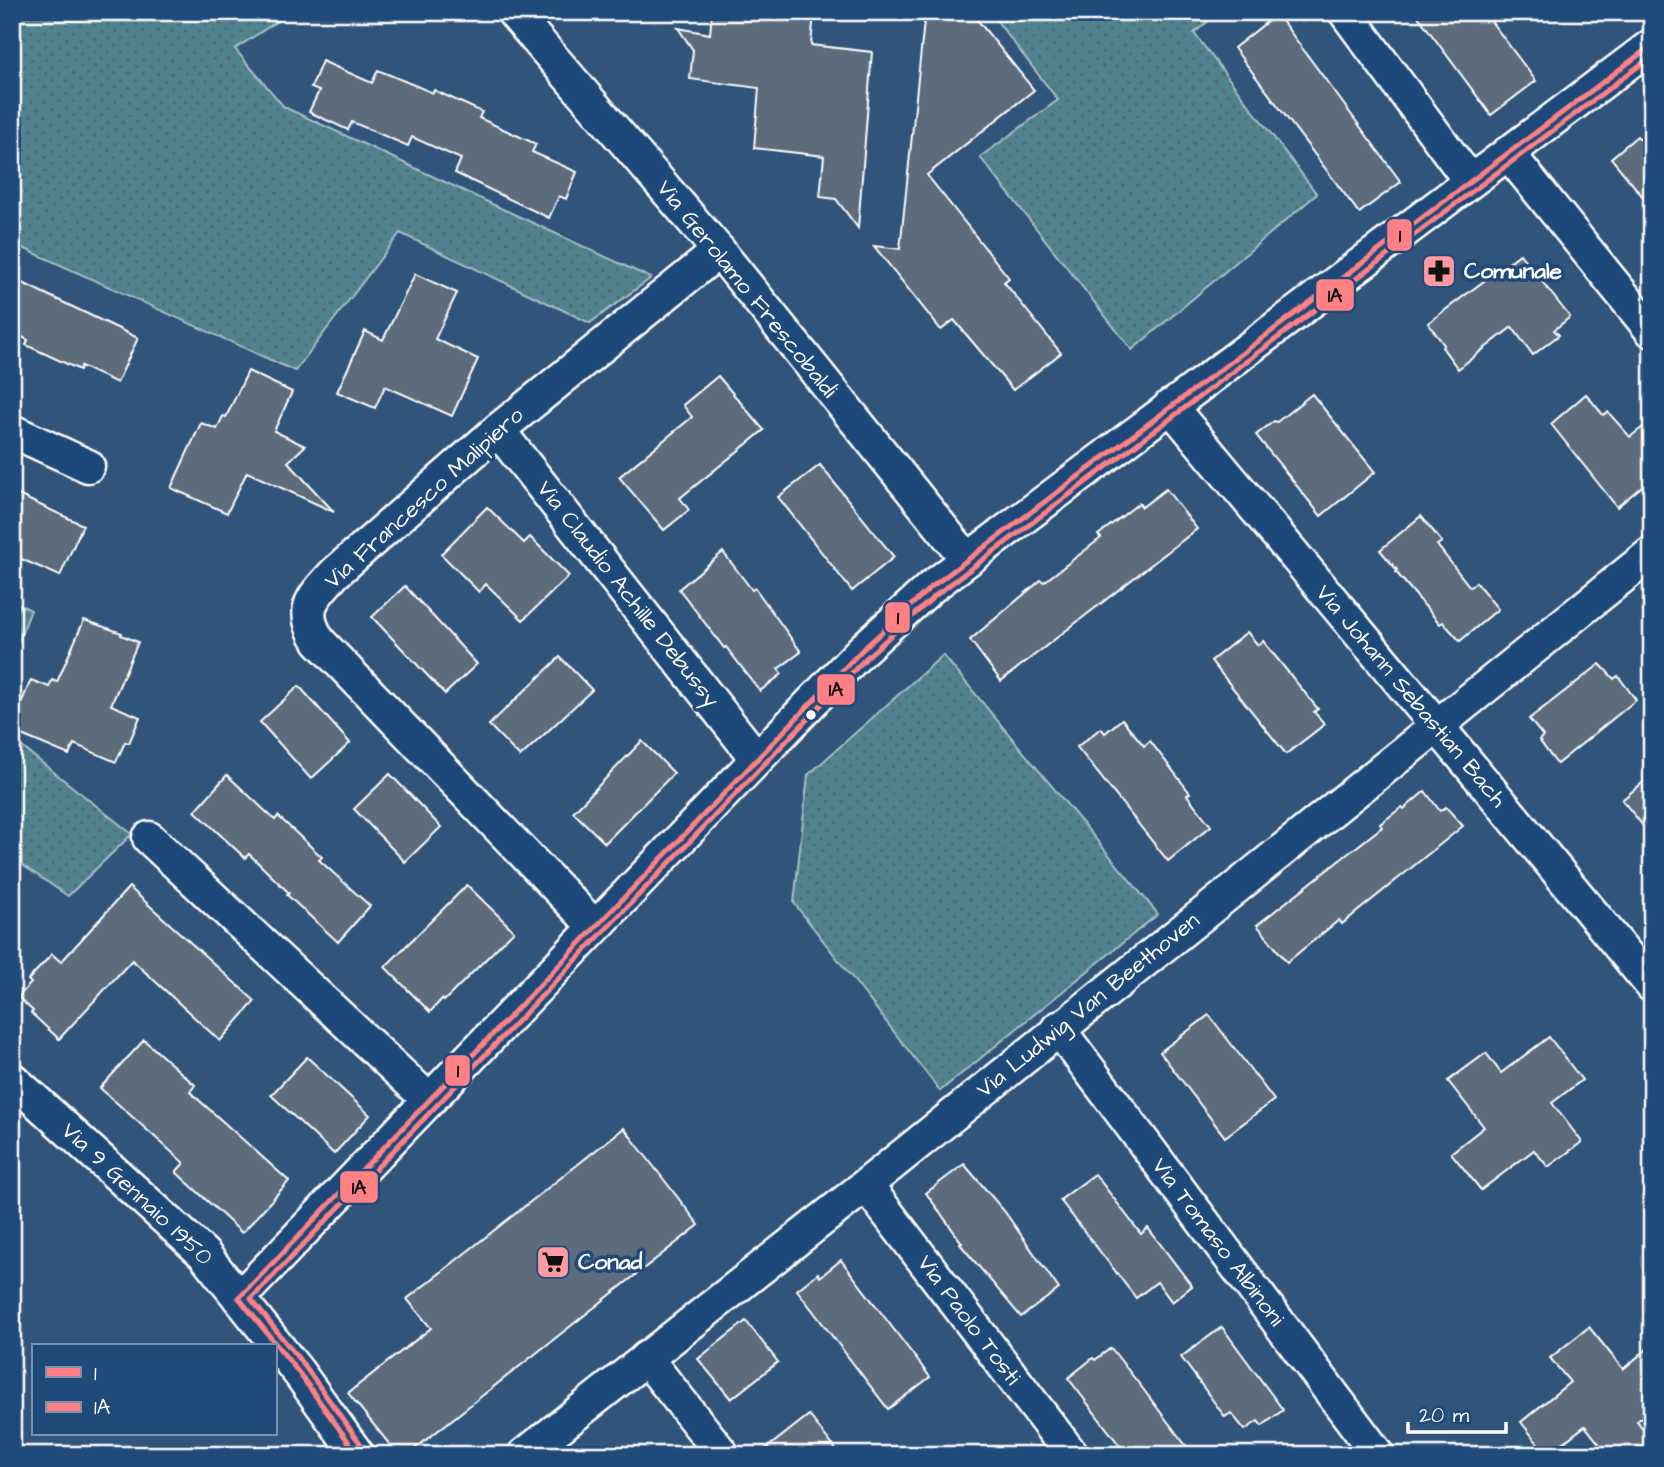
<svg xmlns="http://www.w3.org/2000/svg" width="1664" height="1467" font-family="'Architects Daughter',sans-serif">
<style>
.green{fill:url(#green-dots);stroke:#a8c0c6;stroke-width:2}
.building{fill:#5c6c7c;stroke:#fff;stroke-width:2}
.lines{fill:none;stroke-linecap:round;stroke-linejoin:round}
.minor-casing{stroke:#fff;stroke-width:37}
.minor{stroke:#1f4a7a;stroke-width:32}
.bus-1-casing{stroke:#1f4a7a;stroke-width:10}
.bus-2-casing{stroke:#1f4a7a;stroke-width:10}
.bus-1{stroke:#ff8085;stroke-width:5}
.bus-2{stroke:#ff8085;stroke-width:5}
.bus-dot{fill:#fff;stroke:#1f4a7a;stroke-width:2.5}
.labels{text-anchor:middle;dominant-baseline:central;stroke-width:7;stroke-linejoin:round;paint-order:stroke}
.poi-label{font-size:23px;font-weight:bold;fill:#fff;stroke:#1f4a7a;text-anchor:start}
.street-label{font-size:23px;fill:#fff;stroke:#1f4a7a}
.line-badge{stroke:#1f4a7a;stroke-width:2.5}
.pale-badge-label{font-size:19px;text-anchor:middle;font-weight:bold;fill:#111}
</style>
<defs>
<pattern id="green-dots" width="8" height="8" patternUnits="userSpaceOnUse" patternTransform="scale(1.75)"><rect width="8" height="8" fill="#51828d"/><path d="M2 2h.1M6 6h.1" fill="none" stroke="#4f6a70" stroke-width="1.8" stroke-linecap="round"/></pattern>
</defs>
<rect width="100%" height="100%" fill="#31547b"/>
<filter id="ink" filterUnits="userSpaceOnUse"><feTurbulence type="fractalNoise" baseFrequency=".0143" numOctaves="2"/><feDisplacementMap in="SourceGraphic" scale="14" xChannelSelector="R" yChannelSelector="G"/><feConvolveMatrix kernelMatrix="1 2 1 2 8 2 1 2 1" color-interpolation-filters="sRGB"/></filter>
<g filter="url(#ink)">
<!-- green -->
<g class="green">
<path d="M12 12H291L235 49 284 107 651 278 590 323 400 233 295 371 12 243Z"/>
<path d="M990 12H1219L1194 33 1317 194 1132 350 980 157 1058 100Z"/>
<path d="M12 601 31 610 12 658Z"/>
<path d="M943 655 1158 914 940 1091 794 903 808 775Z"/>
<path d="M12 739 132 834 68 896 12 858Z"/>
</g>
<!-- building -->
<g class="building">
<path d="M712 12H814L811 45 872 52 858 228 836 199 820 197 824 156 754 148 759 88 690 79 693 50 678 28 710 34Z"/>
<path d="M925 12H971L1034 90 927 175 1009 278 1004 282 1061 353 1013 390 954 320 941 330 874 246 900 249Z"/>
<path d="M1415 12H1484L1536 81 1491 115Z"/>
<path d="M1277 14 1401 182 1359 213 1234 48Z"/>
<path d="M322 61 372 83 378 70 433 93 434 90 482 112 479 118 536 144 532 152 577 172 566 199 559 196 549 218 455 173 461 159 412 137 408 146 352 122 348 130 309 112 319 91 311 88Z"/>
<path d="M1652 132V208L1611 158 1637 136 1641 140Z"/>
<path d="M1520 254 1570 317 1554 330 1559 335 1533 355 1512 327 1458 369 1442 347 1444 345 1428 323Z"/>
<path d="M415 274 457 293 435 339 478 359 452 416 385 386 375 408 337 392 365 331 383 340Z"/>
<path d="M12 278 138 338 117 383 81 366 80 370 26 345 28 340 12 332Z"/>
<path d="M248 371 292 392 274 431 305 446 288 462 334 512 247 472 227 513 171 488 201 423 217 429 223 416 226 417Z"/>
<path d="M718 376 764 430 680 498 689 510 664 530 619 477 692 417 683 405Z"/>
<path d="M1312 394 1375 472 1321 516 1256 435 1274 421 1277 422Z"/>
<path d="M1586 394 1603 415 1608 412 1630 437 1652 420V478L1617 507 1551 424Z"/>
<path d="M820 465 894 557 852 591 778 497Z"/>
<path d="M1166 489 1197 529 1001 681 970 640 1041 580 1044 582 1101 538 1098 535 1139 503 1142 507Z"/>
<path d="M12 492 83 525 60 576 12 555Z"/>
<path d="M487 507 524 543 530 537 569 576 523 620 486 584 479 592 441 554Z"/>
<path d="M1421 516 1442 542 1437 545 1470 587 1476 582 1498 609 1460 641 1443 622 1440 624 1396 572 1397 570 1380 550Z"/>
<path d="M723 552 752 590 755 588 801 652 778 669 782 674 760 691 726 647 724 648 679 589Z"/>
<path d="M405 586 477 664 445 694 372 617Z"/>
<path d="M84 620 122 633 121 635 138 642 111 705 140 717 129 743 125 742 116 762 74 744 69 755 12 731V724L31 680 49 687 52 680 57 682Z"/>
<path d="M1247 632 1258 645 1263 641 1318 709 1314 712 1325 724 1286 754 1211 661Z"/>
<path d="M560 657 592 690 520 757 489 725Z"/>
<path d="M1600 664 1614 679 1618 676 1636 700 1557 764 1539 740 1543 736 1529 719Z"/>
<path d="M299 686 350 743 311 779 260 722Z"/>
<path d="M1122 719 1144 746 1150 741 1190 793 1187 795 1211 826 1168 861 1077 747 1101 728 1105 733Z"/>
<path d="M642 741 674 773 605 843 573 812Z"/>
<path d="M390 774 441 827 405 862 354 809Z"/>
<path d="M227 775 275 820 278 816 322 857 319 860 370 906 338 942 287 895 289 893 249 854 245 858 195 811Z"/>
<path d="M1652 775V837L1622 800Z"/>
<path d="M1425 791 1440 811 1446 807 1463 826 1342 924 1339 920 1287 962 1257 925 1382 827 1380 824 1402 807 1404 809Z"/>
<path d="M467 885 514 931 444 1001 442 999 430 1012 385 967Z"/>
<path d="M129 887 255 1001 220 1041 132 960 59 1039 31 1013 33 1011 18 997 31 983 28 980 52 954 61 962Z"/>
<path d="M1209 1015 1274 1100 1225 1137 1160 1052Z"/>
<path d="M1549 1037 1582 1080 1552 1103 1582 1142 1548 1167 1534 1150 1481 1190 1451 1153 1484 1127 1448 1081 1486 1053 1501 1073Z"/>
<path d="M144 1040 195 1085 190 1092 289 1181 242 1233 176 1172 184 1163 100 1088Z"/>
<path d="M307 1057 370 1115 334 1154 271 1095Z"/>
<path d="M624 1128 699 1225 407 1455H398L348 1393 431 1328 407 1299Z"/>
<path d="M964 1164 1005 1212 1059 1289 1021 1317 960 1244 962 1243 926 1193Z"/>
<path d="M1095 1174 1141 1234 1148 1228 1192 1286 1172 1302 1157 1282 1136 1298 1060 1200Z"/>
<path d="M841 1260 930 1377 888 1409 797 1290 818 1273 820 1277Z"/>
<path d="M746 1321 778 1362 731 1399 698 1359Z"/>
<path d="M1222 1327 1283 1410 1262 1426 1258 1421 1245 1430 1231 1413 1225 1417 1181 1357Z"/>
<path d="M1589 1327 1623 1369 1652 1345V1409L1637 1421 1652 1441 1635 1455H1608L1585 1426 1547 1455 1521 1422 1570 1382 1550 1358Z"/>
<path d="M1111 1348 1143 1389 1193 1455H1127L1068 1378 1093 1358 1095 1360Z"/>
<path d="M809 1415 840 1455H758Z"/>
</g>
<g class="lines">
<!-- minor casing -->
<g class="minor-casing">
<g id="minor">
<path d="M513 12 719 251 967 559"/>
<path d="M1345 12 1470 181"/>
<path d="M1508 153 1652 331"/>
<path d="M1170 406C1331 600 1493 791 1652 986"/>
<path d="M498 430 757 759"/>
<path d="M12 431 88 466"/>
<path d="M149 838 429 1100"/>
<path d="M595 927 319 641C299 609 312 598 335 573L498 430 719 251"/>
<path d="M1058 1028 1378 1455"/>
<path d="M12 1079 204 1254 299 1373 358 1455"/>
<path d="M866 1185 1072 1455"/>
<path d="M239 1298 861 651 930 588 1652 45"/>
<path d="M646 1358 723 1455"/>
<path d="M524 1455 866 1185 1652 553"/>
</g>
</g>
<!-- minor -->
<use href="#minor" class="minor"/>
<!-- bus-1 casing -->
<g class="bus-1-casing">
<g id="bus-1">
<path d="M239 1298 861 651 930 588 1652 45"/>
<path d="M239 1298 299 1373 358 1455"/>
</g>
</g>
<!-- bus-2 casing -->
<g class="bus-2-casing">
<path id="bus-2" d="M365 1450 306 1368 251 1299 867 657 936 595 1652 56"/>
</g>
<!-- bus-1 -->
<use href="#bus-1" class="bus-1"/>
<!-- bus-2 -->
<use href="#bus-2" class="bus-2"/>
</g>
</g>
<!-- icons -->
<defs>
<g id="pharmacy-square" transform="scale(1.75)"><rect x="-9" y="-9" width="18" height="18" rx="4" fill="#ff9aa2" stroke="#1f4a7a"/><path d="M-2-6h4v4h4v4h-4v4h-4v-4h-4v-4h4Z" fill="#111"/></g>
<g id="supermarket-square" transform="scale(1.75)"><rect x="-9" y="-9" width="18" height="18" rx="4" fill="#ff9aa2" stroke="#1f4a7a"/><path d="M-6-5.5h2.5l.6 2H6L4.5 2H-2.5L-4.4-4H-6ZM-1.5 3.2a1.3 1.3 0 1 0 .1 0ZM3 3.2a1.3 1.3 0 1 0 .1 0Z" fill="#111"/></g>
</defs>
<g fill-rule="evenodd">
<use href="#pharmacy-square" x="1439" y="271"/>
<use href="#supermarket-square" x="553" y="1262"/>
</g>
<!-- markers -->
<circle class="bus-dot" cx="811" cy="715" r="6"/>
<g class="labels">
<!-- poi labels -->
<g class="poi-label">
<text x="1464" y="271">Comunale</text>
<text x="578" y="1262">Conad</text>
</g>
<!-- street labels -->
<g class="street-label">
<text transform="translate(747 289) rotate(51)">Via Gerolamo Frescobaldi</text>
<text transform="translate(424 498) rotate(-42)">Via Francesco Malipiero</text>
<text transform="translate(628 594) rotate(52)">Via Claudio Achille Debussy</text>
<text transform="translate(1411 696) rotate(50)">Via Johann Sebastian Bach</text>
<text transform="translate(1088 1005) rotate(-39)">Via Ludwig Van Beethoven</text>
<text transform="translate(137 1194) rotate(43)">Via 9 Gennaio 1950</text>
<text transform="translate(1218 1242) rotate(53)">Via Tomaso Albinoni</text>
<text transform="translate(969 1320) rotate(53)">Via Paolo Tosti</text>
</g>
</g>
<g class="line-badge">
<rect x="1386" y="218" width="27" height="34" rx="7" fill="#ff8085"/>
<rect x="1315" y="278" width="40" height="34" rx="7" fill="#ff8085"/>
<rect x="884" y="601" width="27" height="33" rx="7" fill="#ff8085"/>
<rect x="816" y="673" width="40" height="33" rx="7" fill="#ff8085"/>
<rect x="444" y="1054" width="27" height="33" rx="7" fill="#ff8085"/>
<rect x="339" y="1170" width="40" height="34" rx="7" fill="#ff8085"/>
</g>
<g class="pale-badge-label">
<text x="1400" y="242">1</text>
<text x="1335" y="302">1A</text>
<text x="898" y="624">1</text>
<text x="836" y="696">1A</text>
<text x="458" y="1077">1</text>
<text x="359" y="1194">1A</text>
</g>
<!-- margin -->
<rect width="1664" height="1467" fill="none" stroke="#1f4a7a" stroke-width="42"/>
<rect x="21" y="21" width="1622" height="1425" fill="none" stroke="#fff" stroke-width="2.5" filter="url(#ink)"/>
<!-- legend -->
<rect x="32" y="1344" width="245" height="91" fill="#1f4a7a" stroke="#7992af" stroke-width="2"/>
<rect x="46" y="1367" width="35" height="10" fill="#ff8085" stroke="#7992af" stroke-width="2"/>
<text x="94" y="1380" font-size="21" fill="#ffffff">1</text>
<rect x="46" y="1402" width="35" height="10" fill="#ff8085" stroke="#7992af" stroke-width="2"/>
<text x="94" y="1414" font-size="21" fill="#ffffff">1A</text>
<!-- scale -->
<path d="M1408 1422v10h98v-10" fill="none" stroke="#ffffff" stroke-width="3.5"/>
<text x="1419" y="1422" font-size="21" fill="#ffffff" stroke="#1f4a7a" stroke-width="5" paint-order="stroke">20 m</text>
</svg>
